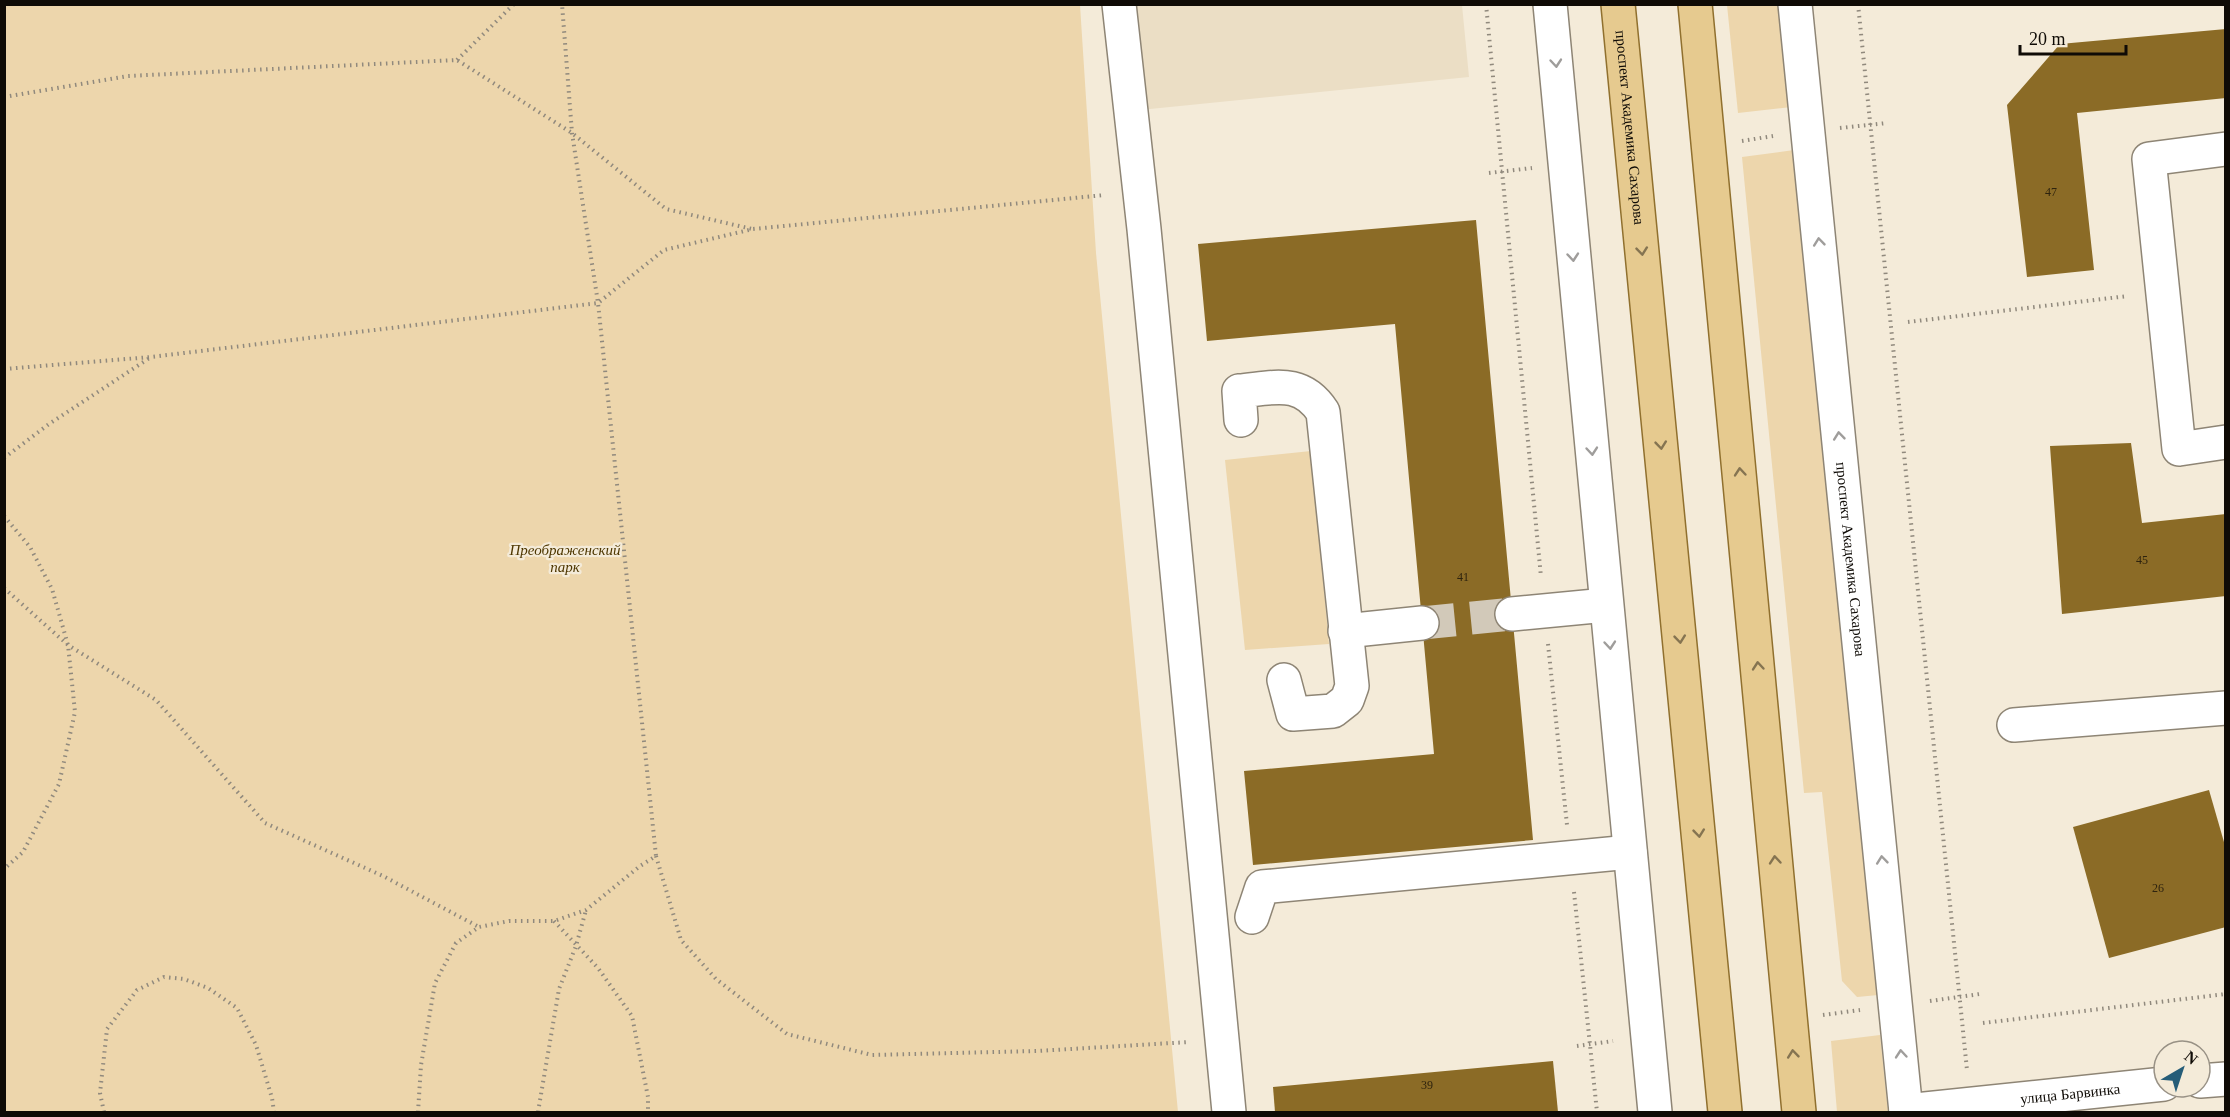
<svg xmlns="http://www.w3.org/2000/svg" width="2230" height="1117" font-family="Georgia,serif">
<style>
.built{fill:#ebdec5}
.green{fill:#edd6ac}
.building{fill:#8b6b26}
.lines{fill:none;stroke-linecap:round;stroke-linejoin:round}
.minor-tunnel{stroke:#d2c9b9;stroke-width:33;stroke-dasharray:33 16;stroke-linecap:butt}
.minor-casing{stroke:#8e8575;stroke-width:36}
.major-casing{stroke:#90702e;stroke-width:36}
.path{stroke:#90897d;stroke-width:4;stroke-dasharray:1.5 4.5;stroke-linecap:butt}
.minor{stroke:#fff;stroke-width:33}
.major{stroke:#e6ca8f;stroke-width:33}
.oneway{stroke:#9f9d9b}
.oneway2{stroke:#857451}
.labels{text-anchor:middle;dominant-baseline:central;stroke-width:4.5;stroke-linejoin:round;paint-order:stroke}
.number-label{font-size:12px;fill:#2e230e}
.street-label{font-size:15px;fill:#0f0b06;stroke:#f4ebd9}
.park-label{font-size:15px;font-style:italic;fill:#4e3700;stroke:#f4ebd9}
</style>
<rect width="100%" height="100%" fill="#f4ebd9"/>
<!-- built -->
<path class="built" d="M1129 5H1462L1469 77 1140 110Z"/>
<!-- green -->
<g class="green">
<path d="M5 4 1080 5 1096 253 1178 1112H5Z"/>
<path d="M1727 5H1782L1792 107 1738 113Z"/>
<path d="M1794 150 1878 995 1857 997 1842 981 1822 792 1804 793 1742 157Z"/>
<path d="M1311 451 1329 644 1245 650 1225 460Z"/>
<path d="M1880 1035 1888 1112H1837L1831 1041Z"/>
</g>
<!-- building -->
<g class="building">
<path d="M2226 29V98L2077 113 2094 270 2027 277 2007 105 2060 44Z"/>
<path d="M1476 220 1533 840 1253 865 1244 771 1434 754 1395 324 1207 341 1198 244Z"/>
<path d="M2131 443 2142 523 2226 514V596L2062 614 2050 446Z"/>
<path d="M2209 790 2226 849V927L2109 958 2073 827Z"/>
<path d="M1553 1061 1558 1112H1275L1273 1087Z"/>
</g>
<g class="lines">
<!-- minor-tunnel -->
<path class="minor-tunnel" d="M1422 623 1512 614"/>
<!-- minor casing -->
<g class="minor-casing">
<g id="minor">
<path d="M1119 4 1144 229 1229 1112"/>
<path d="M1550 4 1655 1112"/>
<path id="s1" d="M1795 4 1906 1112"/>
<path d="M2226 149 2149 159 2179 449 2226 442"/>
<path d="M1241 420 1239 391C1274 388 1301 378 1323 412L1352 686 1347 700 1333 711 1293 714 1284 680"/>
<path d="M1512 614 1606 605"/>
<path d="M1345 631 1422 623"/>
<path d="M2014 725 2226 708"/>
<path d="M1252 917 1262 887 1630 852"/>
<path d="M2200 1081 2226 1079"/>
<path id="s2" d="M1906 1111 2164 1084"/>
</g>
</g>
<!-- major casing -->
<g class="major-casing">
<g id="major">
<path id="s3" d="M1618 4 1725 1112"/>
<path d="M1695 4 1799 1112"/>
</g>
</g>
<!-- path -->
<g class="path">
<path d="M1486 4 1541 577"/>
<path d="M1858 4 1967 1070"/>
<path d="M457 60 514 4"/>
<path d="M4 97 128 76 457 60 572 133 666 209 752 229"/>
<path d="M1840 128 1887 123"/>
<path d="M1742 141 1773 136"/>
<path d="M1489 173 1532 168"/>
<path d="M1908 322 2128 296"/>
<path d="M4 369 151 357 598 303 664 250 753 229 1105 195"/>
<path d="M4 458 49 424 151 357"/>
<path d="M4 516 30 547 52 589 68 645 75 712 59 784 23 852 4 869"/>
<path d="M4 588 68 645 156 700 265 823 383 876 479 927"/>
<path d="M1548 644 1567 825"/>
<path d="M656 856 681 940 716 979 787 1034 872 1055 1037 1051 1189 1042"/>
<path d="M1574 892 1597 1112"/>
<path d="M554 921 598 968 632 1016 648 1097V1112"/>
<path d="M1930 1001 1980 994"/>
<path d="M1823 1015 1860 1010"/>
<path d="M1983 1023 2226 994"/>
<path d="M1577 1046 1613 1041"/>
<path d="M104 1112 100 1093 107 1029 137 990 164 977 184 979 208 988 237 1008 256 1045 272 1098 274 1112"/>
<path d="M418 1112 421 1065 435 983 456 943 479 927 509 921H554L586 910 640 866 656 856 598 303 572 133 562 4"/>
<path d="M538 1112 559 989 576 946 586 910"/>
</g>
<!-- minor -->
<use href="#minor" class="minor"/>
<!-- major -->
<use href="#major" class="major"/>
</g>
<!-- one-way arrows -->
<defs><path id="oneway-chevron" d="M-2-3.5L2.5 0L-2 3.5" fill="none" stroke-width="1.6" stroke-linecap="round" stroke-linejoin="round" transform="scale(1.5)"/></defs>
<g class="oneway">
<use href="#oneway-chevron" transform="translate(1556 63) rotate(85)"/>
<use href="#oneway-chevron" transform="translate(1819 242) rotate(-96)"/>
<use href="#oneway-chevron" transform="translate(1573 257) rotate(85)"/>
<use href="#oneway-chevron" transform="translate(1839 436) rotate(-96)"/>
<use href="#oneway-chevron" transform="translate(1592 451) rotate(85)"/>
<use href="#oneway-chevron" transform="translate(1610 645) rotate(85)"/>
<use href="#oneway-chevron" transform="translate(1882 860) rotate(-96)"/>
<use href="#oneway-chevron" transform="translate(1901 1054) rotate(-95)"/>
</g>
<g class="oneway2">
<use href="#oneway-chevron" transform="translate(1642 251) rotate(84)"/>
<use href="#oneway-chevron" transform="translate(1661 445) rotate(84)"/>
<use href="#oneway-chevron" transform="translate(1740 472) rotate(-95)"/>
<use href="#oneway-chevron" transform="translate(1680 639) rotate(84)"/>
<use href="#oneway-chevron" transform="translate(1758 666) rotate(-95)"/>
<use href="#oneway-chevron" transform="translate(1699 833) rotate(84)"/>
<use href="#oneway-chevron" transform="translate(1775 860) rotate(-95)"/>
<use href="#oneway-chevron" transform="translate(1793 1054) rotate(-96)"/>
</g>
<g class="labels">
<!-- number labels -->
<g class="number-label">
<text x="2051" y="192">47</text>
<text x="2142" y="560">45</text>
<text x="1463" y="577">41</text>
<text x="2158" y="888">26</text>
<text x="1427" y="1085">39</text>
</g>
<!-- street labels -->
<g class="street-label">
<text stroke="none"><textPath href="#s3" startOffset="124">проспект Академика Сахарова</textPath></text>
<text stroke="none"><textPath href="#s1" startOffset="558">проспект Академика Сахарова</textPath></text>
<text stroke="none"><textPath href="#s2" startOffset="165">улица Барвинка</textPath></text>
</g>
<!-- park labels -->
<g class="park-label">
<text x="565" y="550">Преображенский<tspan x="565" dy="17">парк</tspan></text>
</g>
</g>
<!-- border -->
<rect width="2230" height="1117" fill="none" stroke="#0f0b06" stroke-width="12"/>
<!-- north arrow -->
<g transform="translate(2182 1069) rotate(39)"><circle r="28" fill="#f4ebd9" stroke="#989185" stroke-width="1.5"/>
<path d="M0-4.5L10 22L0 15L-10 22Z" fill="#265d78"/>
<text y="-9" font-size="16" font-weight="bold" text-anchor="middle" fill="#0f0b06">N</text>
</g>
<!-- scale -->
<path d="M2020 45v9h106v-9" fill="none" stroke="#0f0b06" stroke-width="3"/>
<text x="2029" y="45" font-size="18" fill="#0f0b06" stroke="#f4ebd9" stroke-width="4.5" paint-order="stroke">20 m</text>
</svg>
